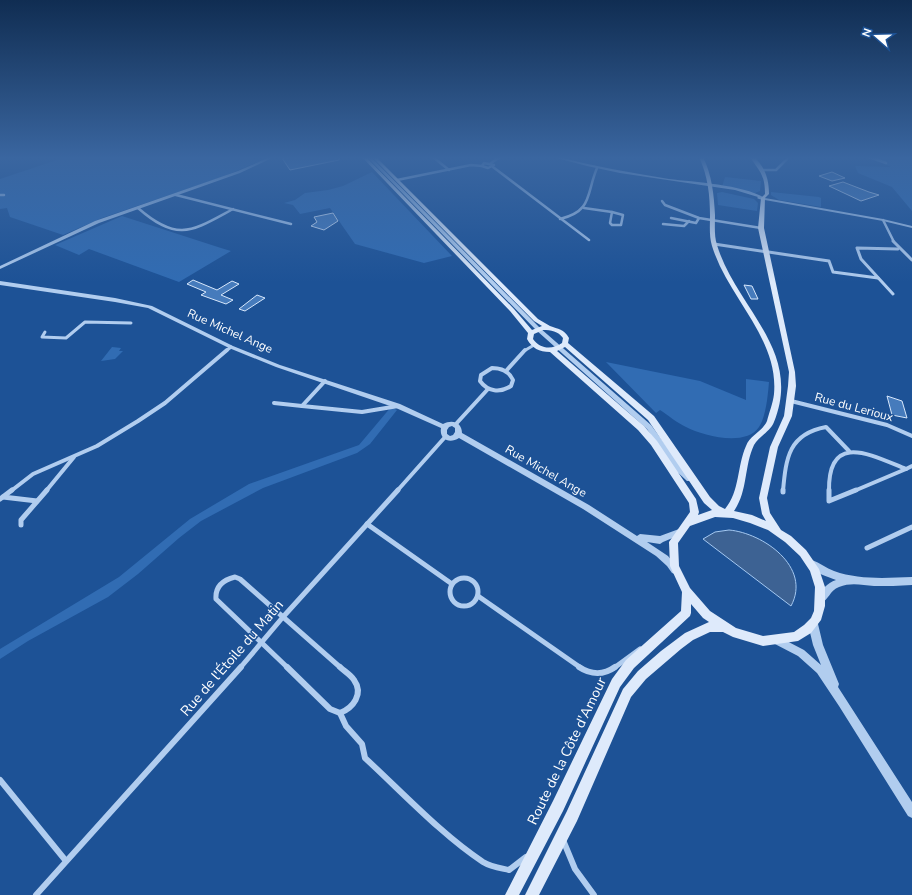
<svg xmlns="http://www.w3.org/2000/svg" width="912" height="895" font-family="'Nunito Sans',sans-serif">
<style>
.green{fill:#316cb3}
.water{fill:#3d6293;stroke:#a4c8f1}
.building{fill:#467bbc;stroke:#d7e7fb}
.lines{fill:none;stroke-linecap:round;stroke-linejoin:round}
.minor-far4{stroke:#b1cdef;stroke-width:2.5}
.minor-far3{stroke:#b1cdef;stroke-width:3}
.minor-far2{stroke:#b1cdef;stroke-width:4}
.minor-far1{stroke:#b1cdef;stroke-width:5}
.minor{stroke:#b1cdef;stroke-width:6}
.tertiary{fill:#b1cdef;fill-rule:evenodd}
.secondary{fill:#deeafb;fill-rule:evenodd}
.labels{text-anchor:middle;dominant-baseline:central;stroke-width:3;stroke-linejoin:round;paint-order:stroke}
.street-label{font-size:12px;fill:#fff;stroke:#1d5296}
.near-street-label{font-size:14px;fill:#fff;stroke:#1d5296}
</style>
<rect width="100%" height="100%" fill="#1d5296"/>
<!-- green -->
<g class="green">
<path d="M62 157H245L260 161 222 177 102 218 63 235 10 217 7 208 0 209V179L63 158Z"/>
<path d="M871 157H912V211L892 187 858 173 855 166 891 167Z"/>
<path d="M372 172 452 256 424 263 355 244 330 208 300 214 293 205 284 203 295 200 305 193 328 190 343 186Z"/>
<path d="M725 177 761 181 760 191 755 193 722 187Z"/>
<path d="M722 192 754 199 758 203 757 211 718 205 717 193Z"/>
<path d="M771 192 819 197 821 198V207L779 200 771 195Z"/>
<path d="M122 216 221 248 231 251 179 282 89 249 79 255 55 245Z"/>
<path d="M112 347 121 348 119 351H123L115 359 101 361Z"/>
<path d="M606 362 700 381 746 400V379L769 382C768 394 766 417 759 427 746 447 703 436 686 427 677 423 668 415 660 410L656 413Z"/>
<path d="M391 407 397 410 370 444 357 453 263 488 201 521 179 538 138 574 108 597 28 641 0 659V649L119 577 190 519 249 484 359 445Z"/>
</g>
<!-- water -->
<path class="water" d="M729 530C763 533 812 567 791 606L703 539 715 532Z"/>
<!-- building -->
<g class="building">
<path d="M291 157H339V160L290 170 282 158Z"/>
<path d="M832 172 845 178 832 181 819 176Z"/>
<path d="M843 182 869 192 879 195 861 201 829 186Z"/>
<path d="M333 213 338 221 324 230 311 226 317 222 314 217Z"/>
<path d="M193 280 217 290 232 281 239 284 221 295 233 300 226 304 201 295 206 292 187 284Z"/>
<path d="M744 285 752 286 758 299H751Z"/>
<path d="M257 295 265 298 245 311 239 309Z"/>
<path d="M887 396 902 401 907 418 892 415Z"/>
</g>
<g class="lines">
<!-- minor-far4 -->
<g class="minor-far4">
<path d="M433 157 449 170"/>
<path d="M869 157 886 163"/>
<path d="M484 163 494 165 488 168 482 166Z"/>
<path d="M491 163 500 157"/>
<path d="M493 167 589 240"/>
<path d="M763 170H776L789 157"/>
<path d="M397 180 471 165 482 166"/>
<path d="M0 195H4"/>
<path d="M176 195 291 224"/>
<path d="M662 201 665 205 699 218 761 228"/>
<path d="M138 208C178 243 192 231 233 209"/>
<path d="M584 208 612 212"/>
<path d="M612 212 623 215 621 225H612L610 223Z"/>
<path d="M671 218 696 223 699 218"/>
<path d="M560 219C593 211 586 194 597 168"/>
<path d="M883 220 894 242"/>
<path d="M663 224 684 226 689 221"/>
</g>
<!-- minor-far3 -->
<g class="minor-far3">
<path d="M893 241 912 260"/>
<path d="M714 244 829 261 833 272 878 278"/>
<path d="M893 294 861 259 857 248 898 249"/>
<path d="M45 332 42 337 66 338 85 322 131 323"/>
<path d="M226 351 231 347"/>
<path d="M524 351 534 345"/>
</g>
<!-- minor-far2 -->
<g class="minor-far2">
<path d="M492 368C502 368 509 371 513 380L511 386C500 393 488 392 480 381L481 375Z"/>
<path d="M506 371 525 350"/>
<path d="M791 401 887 425 912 436"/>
<path d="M274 403 302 406 325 381"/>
<path d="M302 406 362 412 398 406"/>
<path d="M455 425 488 389"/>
<path d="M906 469 912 466"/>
<path d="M11 491 33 474 97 446 138 421 165 403 227 350"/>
<path d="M46 491 74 457"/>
<path d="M397 491 446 436"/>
<path d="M783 491C786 457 789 434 826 427L849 451"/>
<path d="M829 491C828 431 871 455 906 469"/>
<path d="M854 491 906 469"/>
</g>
<!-- minor-far1 -->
<g class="minor-far1">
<path d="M829 490V501L856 490"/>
<path d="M783 492V490"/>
<path d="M3 497 37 501"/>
<path d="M0 499 12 490"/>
<path d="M367 524 452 584"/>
<path d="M21 525V520L47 490"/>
<path d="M867 548 912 527"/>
<circle cx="464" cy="592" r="14"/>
<path d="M478 596 581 668"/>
<path d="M240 668 283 617 398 490"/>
<path d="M288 668 216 599C215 586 223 580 235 577L240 579 341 668"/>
<path d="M614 668 640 649"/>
</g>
<!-- minor -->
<g class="minor">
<path d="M287 667 330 709 340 713C353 708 364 694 354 680 351 675 344 671 340 667"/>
<path d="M579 667C591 675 604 675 615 667"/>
<path d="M340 713 346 726 362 744 365 758C401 791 442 835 483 862 491 867 500 868 509 870L526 857"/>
<path d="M0 780 66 861"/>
<path d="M563 840 575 869 594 895"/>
<path d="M36 895 241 667"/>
</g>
<!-- tertiary -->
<g class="tertiary">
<path d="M270 157H274L240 173 99 223 0 269V266L95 221 238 171Z"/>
<path d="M367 157H371L540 328 651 425 681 466 693 477 694 479 693 481H687L675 470 647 429 536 330Z"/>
<path d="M553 157H558C594 166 632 173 669 179 695 182 744 185 765 198L883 219 912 226V228L883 221 759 199 757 198 758 197 735 190 620 173 587 166Z"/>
<path d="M0 281 115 298 152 306 233 346 280 365 400 404 443 424C452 419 462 422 462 433L589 505 637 536 640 534 660 536 679 529 682 530 683 532 682 534 663 542 660 544 647 542 668 556 679 570 678 573 675 574 672 573 667 566 656 556 583 509 459 438C450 444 439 440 441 428L396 408 276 367 229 348 148 308 115 302 0 285ZM452 426 455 428V432L453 435 450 436 447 434V430L449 427Z"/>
<path d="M812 560C820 563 826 568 834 571 859 580 886 578 912 577V585C899 586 887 586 874 586 862 585 851 582 839 587 830 590 828 601 821 603L818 602 817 599C821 590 827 583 836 580 828 577 812 572 808 564L809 561Z"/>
<path d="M813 620 816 621 818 624 823 645 839 684 838 687 912 802V818L908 816 839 706 817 673 798 656 773 643 771 640 773 637 776 635 779 637 804 650 821 665 813 645 808 624 810 621Z"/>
</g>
<!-- secondary -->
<path class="secondary" d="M362 157H366L514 309 532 330 542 326 534 321 372 157H376L538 319C542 321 546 324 550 326 558 329 564 329 569 338L568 343 654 416 710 497 719 506 725 509C740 491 737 466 746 446 750 435 763 431 767 421 769 413 773 403 774 394 779 338 728 298 712 246 709 236 710 226 710 216 710 196 708 176 699 157H703C712 175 714 195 715 215 715 225 714 236 717 245 736 308 803 350 774 422 770 432 759 436 754 445 744 466 748 491 734 511L752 515 766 521 762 514 759 498 770 447 784 416 788 386 789 372 758 228 761 198 765 194C765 174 759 171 750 157H754C765 167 769 179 769 194L765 198 764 228 795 372 796 386 792 416 778 447 767 498 770 513 781 530 791 536 806 550 819 569 825 587V606L821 620 811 633 798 641 763 646 733 637 723 632H710L693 640 681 649 646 679 631 697 577 821 539 895H525L567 811 623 689 638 671 661 651 685 633 709 622 703 618 691 604V613L690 616 634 668 620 687 563 811 519 895H505L553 801 612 679 626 660 681 611 682 592 670 566 669 542 690 512 689 503 651 445 638 430 550 352C539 352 532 348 527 339L528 333 510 311ZM543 330C551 330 558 331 563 338L562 343C552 350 540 349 533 339L534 334ZM565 347 648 420 704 503 712 510 698 515 699 512 696 499 657 441 644 426 557 351ZM715 517 733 518 750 523 768 530 785 542 800 556 810 571 815 587 814 611 811 618 804 625 794 632 763 636 736 628 710 611 690 588 679 566 678 543 690 526Z"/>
</g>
<!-- sky -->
<linearGradient id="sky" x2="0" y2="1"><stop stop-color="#102d52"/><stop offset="0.56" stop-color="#3a66a0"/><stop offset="1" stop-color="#3a66a0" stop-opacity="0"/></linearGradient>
<rect width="912" height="282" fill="url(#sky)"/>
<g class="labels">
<!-- street labels -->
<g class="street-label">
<text transform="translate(230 331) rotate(24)">Rue Michel Ange</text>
<text transform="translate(854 407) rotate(15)">Rue du Lerioux</text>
<text transform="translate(546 471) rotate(30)">Rue Michel Ange</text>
</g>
<!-- near-street labels -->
<g class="near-street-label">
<text transform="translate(232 658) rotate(-49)">Rue de l'Étoile du Matin</text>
<text transform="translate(567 751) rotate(-64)">Route de la Côte d'Amour</text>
</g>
</g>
<!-- north arrow -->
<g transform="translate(876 36) rotate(290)" stroke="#1d5296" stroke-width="3" paint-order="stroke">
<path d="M0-3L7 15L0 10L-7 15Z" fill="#ffffff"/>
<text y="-6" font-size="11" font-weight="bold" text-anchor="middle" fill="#ffffff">N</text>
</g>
</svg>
